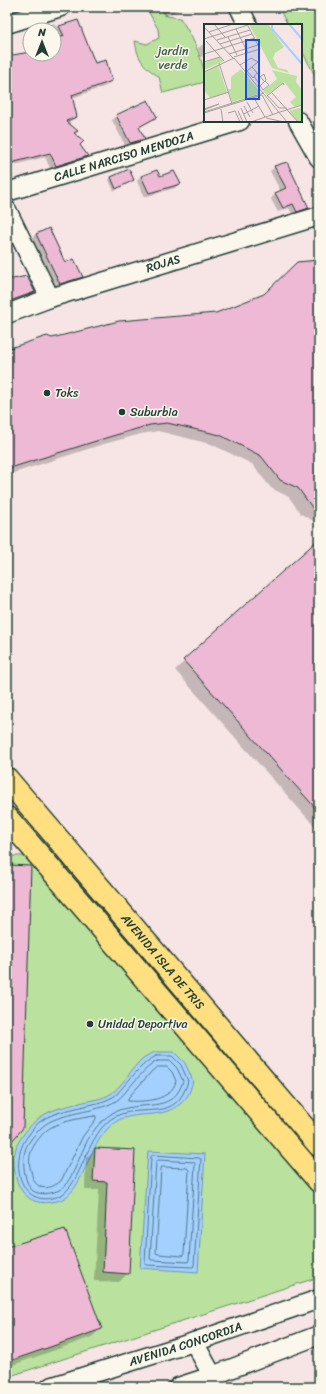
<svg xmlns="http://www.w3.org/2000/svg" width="326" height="1394" font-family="Sriracha,sans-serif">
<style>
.green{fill:#bae19d;stroke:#6c8f68}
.water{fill:#a3d0fe;stroke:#6e95ad}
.shadow{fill:#0003}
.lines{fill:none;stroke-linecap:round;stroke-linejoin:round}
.shore{stroke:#547885;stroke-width:1}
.building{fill:#eeb9d4;stroke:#1f3d34}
.minor-casing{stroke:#1f3d34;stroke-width:21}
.major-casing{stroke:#1f3d34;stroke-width:25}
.minor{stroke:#fbf7ec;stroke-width:18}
.major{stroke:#ffdf80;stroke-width:22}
.poi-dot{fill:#1f3d34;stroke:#fbf7ec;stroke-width:1.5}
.labels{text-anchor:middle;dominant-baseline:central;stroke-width:3;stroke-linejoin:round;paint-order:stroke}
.park-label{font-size:12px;fill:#3e5e49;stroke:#fbf7ec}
.street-label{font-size:12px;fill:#1f3d34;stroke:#fbf7ec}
.poi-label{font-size:12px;fill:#1f3d34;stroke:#fbf7ec;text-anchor:start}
.inset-river{fill:none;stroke:#a3d0fe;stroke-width:2}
.inset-road{fill:none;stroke:#a1a19e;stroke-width:1}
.view{fill:#1d4ed8;fill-opacity:0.15;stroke:#1d4ed8;stroke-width:2}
.inset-edge{fill:none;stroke:#1f3d34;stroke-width:2}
</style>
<rect width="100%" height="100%" fill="#f7e4e5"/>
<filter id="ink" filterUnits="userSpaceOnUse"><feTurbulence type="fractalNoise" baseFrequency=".025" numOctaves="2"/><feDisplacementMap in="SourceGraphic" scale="8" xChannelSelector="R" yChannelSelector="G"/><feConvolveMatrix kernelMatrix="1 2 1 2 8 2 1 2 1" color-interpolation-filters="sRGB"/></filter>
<g filter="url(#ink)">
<!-- green -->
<g class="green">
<path d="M146 7H160L167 16 180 18C192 35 205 62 205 82L163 93 159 77C144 66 138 61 135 41L147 44 159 38 158 29Z"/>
<path d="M278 7H319V83L301 49V25H288Z"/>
<path d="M7 856H28L319 1192V1277L7 1377Z"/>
</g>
<!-- water -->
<g class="water">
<path d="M155 1052H174L185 1063 193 1081C191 1086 190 1094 186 1098 174 1113 158 1114 140 1115 133 1116 123 1117 117 1121 88 1139 87 1185 63 1199 59 1201 55 1201 51 1202 20 1208 9 1172 16 1148 18 1140 31 1124 38 1119 48 1110 67 1106 80 1103 90 1100 102 1100 112 1093 123 1085 131 1069 142 1059 145 1056 151 1054 155 1052Z"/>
<path d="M148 1151 205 1154 198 1272 140 1268Z"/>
</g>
<!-- shadow -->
<g class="shadow">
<path d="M7 7H35L7 16Z"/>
<path d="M160 7H176L177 10 165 17Z"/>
<path d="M78 22 95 64 111 81 106 86 72 98 76 116 71 121 67 123 77 131 74 134 86 156 82 161 51 170 45 157 7 167V58L28 54 24 44H22L30 37V54H54V30H42L54 23 56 27Z"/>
<path d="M205 43V56L201 57 198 48Z"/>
<path d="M117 116 156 117 151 121 138 128 144 139 139 143 126 147 112 120Z"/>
<path d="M275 167 308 208 304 212 293 216 289 208 278 212 271 199 275 194 281 192 270 171Z"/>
<path d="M129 170 133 179 114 191 109 180 111 177Z"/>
<path d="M157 172 159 177 179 183 175 188 144 197 137 181 141 176Z"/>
<path d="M36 234 65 263 82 277 77 282 55 288 31 239Z"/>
<path d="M319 261V524L301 514 289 497 271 488 252 464 211 444 158 431 141 434 100 445 7 475V350L52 339 216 314 265 295Z"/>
<path d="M7 281 34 292 29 297 7 305Z"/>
<path d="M319 540V831L175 670Z"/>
<path d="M95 1149 134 1151 128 1273 119 1282 94 1281 99 1190H85L86 1158Z"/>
<path d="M7 1248 101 1328 92 1337 7 1367Z"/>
</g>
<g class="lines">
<!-- shore -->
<g class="shore">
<path d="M156 1056H172L181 1065 188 1081C176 1124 145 1103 116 1116 86 1131 82 1187 59 1196 20 1211 9 1162 27 1137 31 1132 36 1124 41 1121 52 1113 68 1110 81 1107 92 1104 102 1103 113 1097 117 1095 120 1090 123 1087 134 1075 142 1063 156 1056Z"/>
<path d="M157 1061H170L177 1068 183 1081C174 1112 147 1102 123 1109 119 1110 115 1111 111 1114 102 1120 95 1128 89 1138 80 1152 72 1186 57 1191 50 1194 40 1195 33 1191 24 1184 22 1161 25 1151 27 1142 36 1133 42 1127 58 1112 97 1113 116 1101 120 1098 124 1094 127 1090 136 1080 145 1068 157 1061Z"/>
<path d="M158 1067H167L172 1072 176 1081C171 1101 145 1102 128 1101V1098L152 1071Z"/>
<path d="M94 1116H96V1119L83 1136 61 1181C47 1192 34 1190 31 1171 29 1165 29 1158 31 1152 33 1145 41 1135 47 1130 57 1122 81 1118 94 1116Z"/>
<path d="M153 1155 199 1158 201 1159 194 1266 193 1267 146 1265 145 1263 151 1157Z"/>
<path d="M158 1160 194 1162 195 1164 189 1260 188 1262 152 1260 150 1259 156 1162Z"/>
<path d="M163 1167 187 1168 189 1170 184 1254 182 1256 158 1254 156 1253 161 1168Z"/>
</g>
</g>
<!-- building -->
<g class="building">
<path d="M78 20 95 63 106 60 112 81 72 95 77 117 66 121 78 131 74 133 84 141 80 145 88 156 56 166 50 153 7 164V56L30 52V54H54V40L64 36 59 26Z"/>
<path d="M148 100 157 117 139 127 145 139 130 143 116 115Z"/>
<path d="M287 162 309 208 297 212 293 204 283 208 275 193 286 188 274 166Z"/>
<path d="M129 169 134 180 116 189 111 177Z"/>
<path d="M157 170 160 176 174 171 181 184 149 193 141 176Z"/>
<path d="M49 228 65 262 74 259 83 277 60 284 36 234Z"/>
<path d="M319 260V517L298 488 280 480 261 456 220 435 167 423 150 425 109 437 7 469V349L47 336 52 338 119 321 216 313 264 294 297 262Z"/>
<path d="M27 276 35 292 7 302V278L13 279Z"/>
<path d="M319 539V812L183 660Z"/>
<path d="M7 865 31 866 23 1128 7 1147Z"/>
<path d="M95 1148 135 1150 129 1274 103 1272 107 1182 93 1181Z"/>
<path d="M65 1229 102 1329 7 1362V1247Z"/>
</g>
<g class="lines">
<!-- minor casing -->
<g class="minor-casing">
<g id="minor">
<path d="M239 7 248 25"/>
<path d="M7 24 61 7"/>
<path d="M298 121 319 158"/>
<path id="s1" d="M7 192 240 121"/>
<path d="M7 210 50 298"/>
<path id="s2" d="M7 314 50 298 319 216"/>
<path d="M194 1342 218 1386"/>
<path id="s3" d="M50 1387 194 1342 319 1299"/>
<path d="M178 1387 212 1376 319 1335"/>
</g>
</g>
<!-- major casing -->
<g class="major-casing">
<g id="major">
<path id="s4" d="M7 779 319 1145"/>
<path d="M7 818 319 1181"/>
</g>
</g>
<!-- minor -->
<use href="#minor" class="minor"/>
<!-- major -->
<use href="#major" class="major"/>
</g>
</g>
<!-- markers -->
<g class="poi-dot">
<circle cx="47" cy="393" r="4"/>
<circle cx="122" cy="412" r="4"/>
<circle cx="90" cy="1024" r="4"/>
</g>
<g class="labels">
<!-- park labels -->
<g class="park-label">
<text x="173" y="51">jardin<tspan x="173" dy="14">verde</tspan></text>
</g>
<!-- street labels -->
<g class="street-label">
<text stroke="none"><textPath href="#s1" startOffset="122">CALLE NARCISO MENDOZA</textPath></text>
<text stroke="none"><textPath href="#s2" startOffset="164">ROJAS</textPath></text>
<text stroke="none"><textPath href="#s4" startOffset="240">AVENIDA ISLA DE TRIS</textPath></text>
<text stroke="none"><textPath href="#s3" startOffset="142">AVENIDA CONCORDIA</textPath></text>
</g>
<!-- poi labels -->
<g class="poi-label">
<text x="55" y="393">Toks</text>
<text x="130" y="412">Suburbia</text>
<text x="98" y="1024">Unidad Deportiva</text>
</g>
</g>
<!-- overview -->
<g transform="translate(204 24)">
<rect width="98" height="98" fill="#f7e4e5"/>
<path d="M45 0H64L80 23 71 29 69 34 74 44 83 46 85 49 68 44ZM16 33 20 37 0 46V39ZM14 41 23 69 6 74 0 66V49ZM37 45 57 69 28 78 24 65H27V53ZM68 46 93 52 92 58 98 66V80L91 83 86 78 92 73 80 58 63 71 59 67 73 55ZM98 83V98H94L85 87Z" fill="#bae19d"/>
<path class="inset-river" d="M68 0V5L98 40M85 0 98 15"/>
<path class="inset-road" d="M10 0 21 13M0 3 29 34M32 5 44 29M5 8 29 0M24 13 33 31M0 15 44 1M13 16 46 6M2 17 20 37M16 20 48 10M0 30 51 14M25 30 54 21M30 33 56 25 43 0M0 38 16 33M15 39 28 80M36 41 47 34 54 38 43 47M48 43 60 57M43 47 49 54 53 49M0 48 30 34 83 98M50 52 59 66 65 61 61 57M56 62 62 56 60 50 56 53M68 69 94 98M58 71 69 91M63 72 79 59 80 61M64 72 75 84H83M50 74 61 93M0 76 25 68M43 78 49 89M40 82 46 93M37 84 43 98M0 85 15 80 0 86M17 85 19 98M34 87 39 98M0 88 60 69M76 88 98 81M0 89 58 71M24 89 31 87 36 98M40 90 55 82M62 94 80 98M47 98 76 88"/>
<path class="view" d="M42 16H55V75H42Z"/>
<rect width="98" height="98" class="inset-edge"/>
</g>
<!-- margin -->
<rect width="326" height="1394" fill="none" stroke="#fbf7ec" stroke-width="24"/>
<rect x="12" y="12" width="302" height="1370" fill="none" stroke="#1f3d34" stroke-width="1.5" filter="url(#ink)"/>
<!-- north arrow -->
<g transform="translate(42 42)"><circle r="19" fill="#fbf7ec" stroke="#a3ada2"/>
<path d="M0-3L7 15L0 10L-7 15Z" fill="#1f3d34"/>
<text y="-6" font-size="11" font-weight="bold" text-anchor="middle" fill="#1f3d34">N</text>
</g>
</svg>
